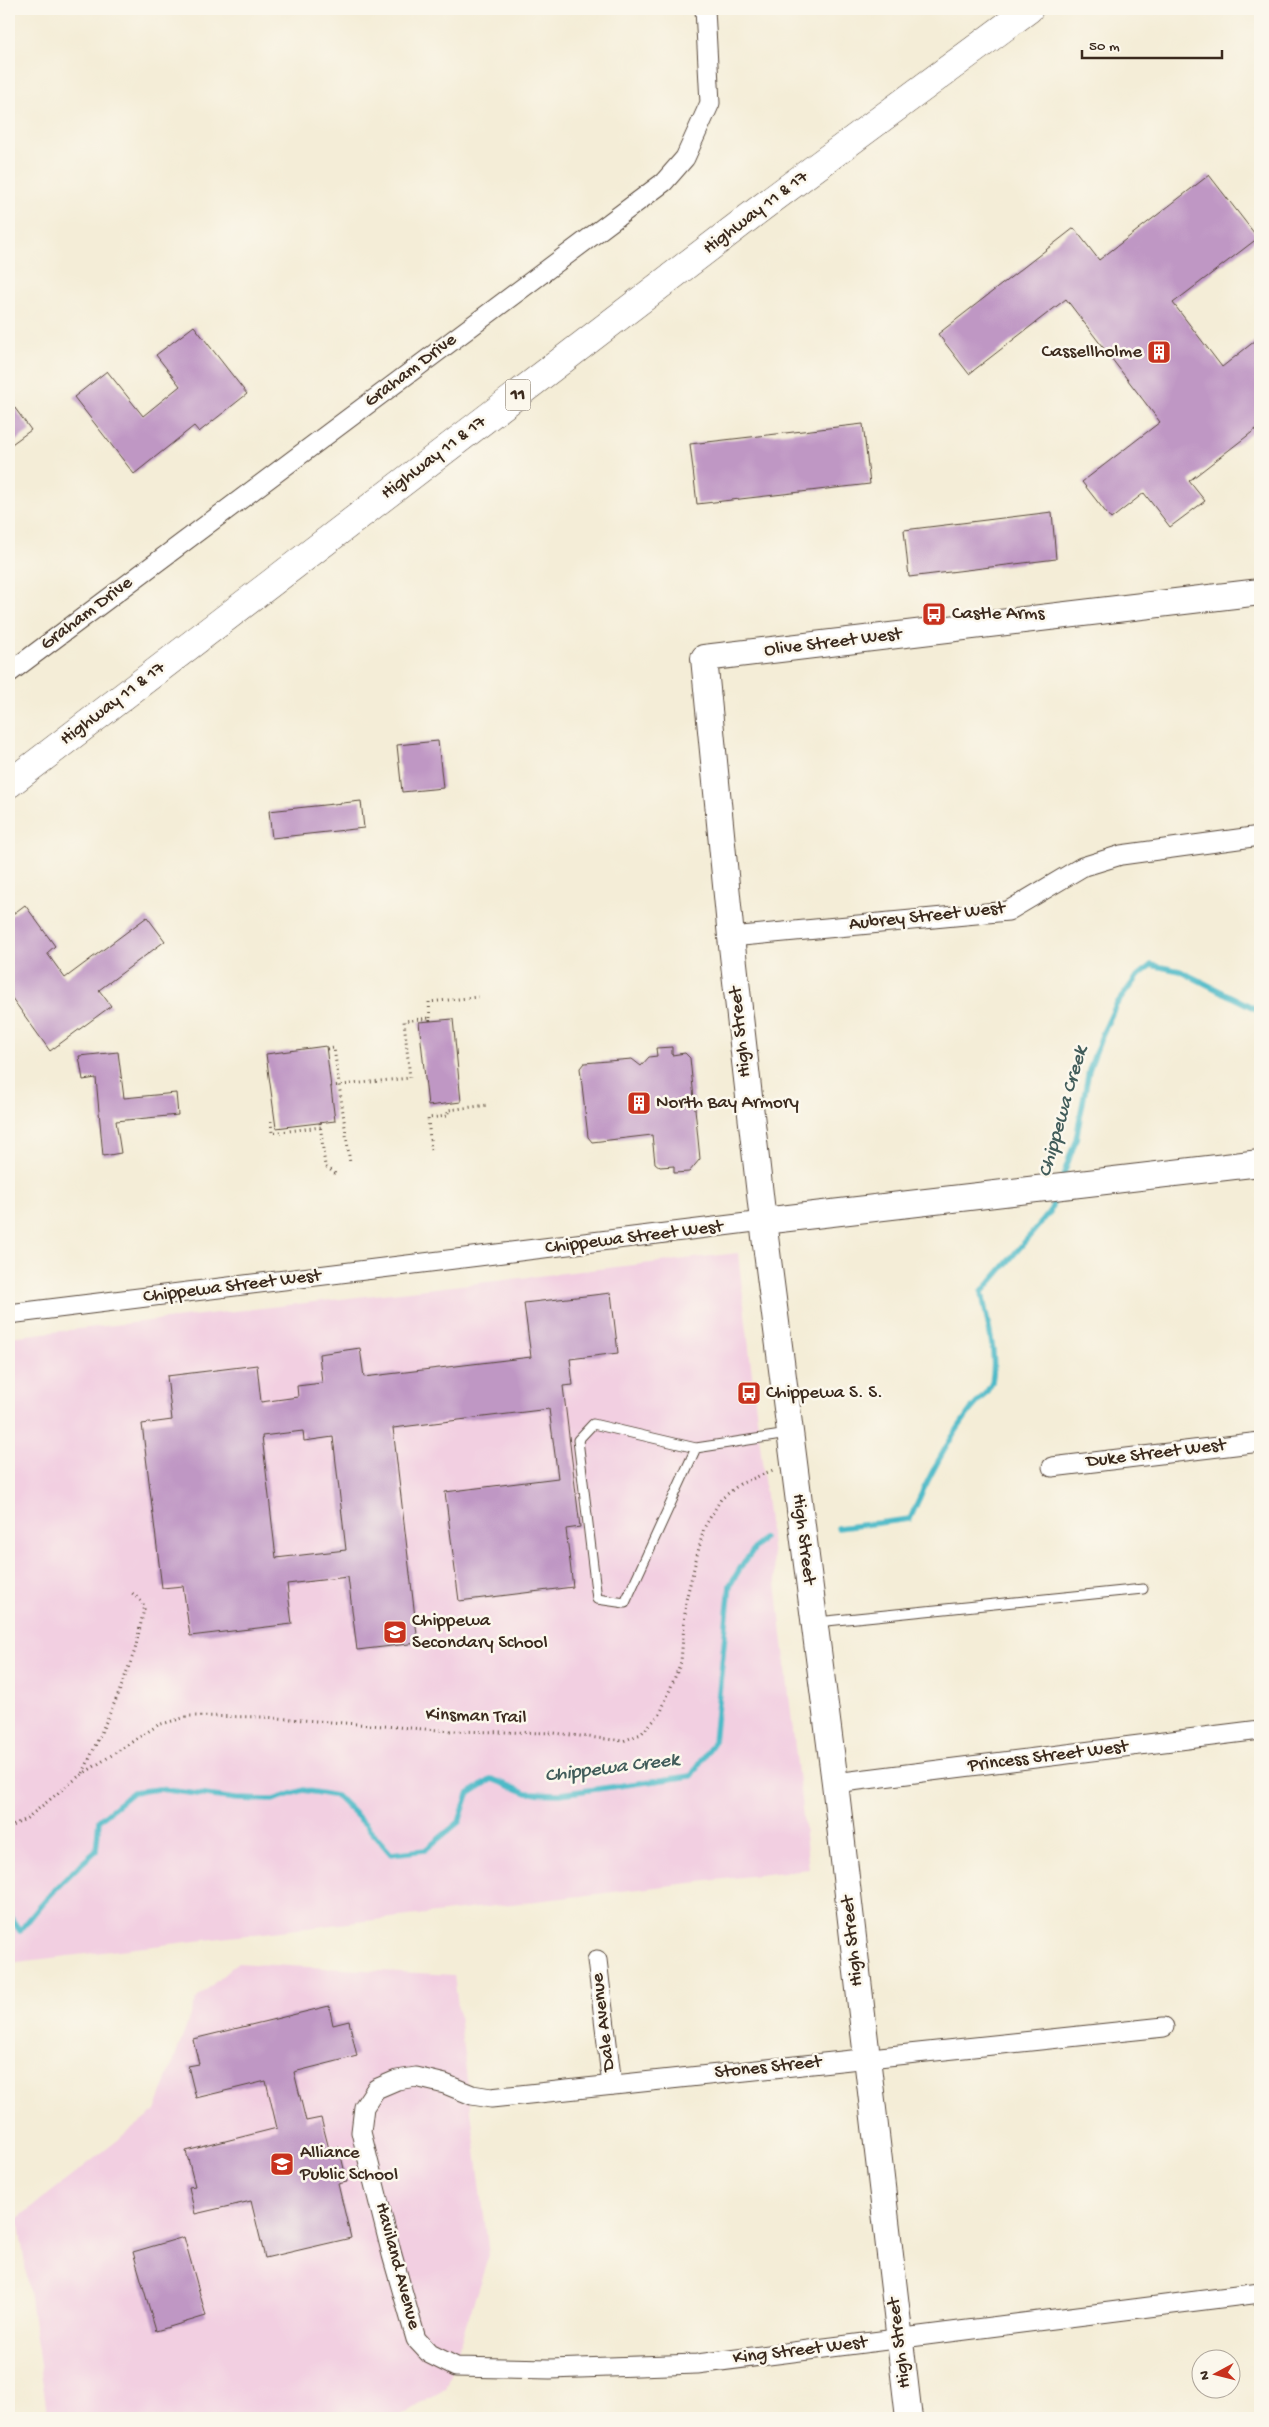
<svg xmlns="http://www.w3.org/2000/svg" width="1269" height="2427" font-family="'Gochi Hand',sans-serif">
<style>
.built{fill:#f2cfe1}
.lines{fill:none;stroke-linecap:round;stroke-linejoin:round}
.stream{stroke:#4dbac8;stroke-width:5.5}
.building{fill:#bf97c4;fill-rule:evenodd}
.lane-casing{stroke:#57473a;stroke-width:11}
.street-casing{stroke:#57473a;stroke-width:21}
.secondary-casing{stroke:#57473a;stroke-width:28}
.highway-casing{stroke:#57473a;stroke-width:29}
.path{stroke:#57473a;stroke-width:3;stroke-dasharray:1 4;stroke-linecap:butt}
.lane{stroke:#fff;stroke-width:9}
.street{stroke:#fff;stroke-width:19}
.secondary{stroke:#fff;stroke-width:26}
.highway{stroke:#fff;stroke-width:28}
.labels{text-anchor:middle;dominant-baseline:central;stroke-width:5;stroke-linejoin:round;paint-order:stroke}
.shield{fill:#fbf7ec;stroke:#75685c;stroke-width:1}
.shield-label{font-size:18px;font-weight:bold;fill:#3b2a1e}
.street-label{font-size:19px;fill:#3b2a1e;stroke:#fbf7ec}
.poi-label{font-size:19px;fill:#3b2a1e;stroke:#fbf7ec;text-anchor:start}
.water-label{font-size:20px;font-style:italic;fill:#415c5a;stroke:#fbf7ec}
</style>
<rect width="100%" height="100%" fill="#fbf7ec"/>
<filter id="ink" filterUnits="userSpaceOnUse"><feTurbulence type="fractalNoise" baseFrequency=".02" numOctaves="2"/><feDisplacementMap in="SourceGraphic" scale="10" xChannelSelector="R" yChannelSelector="G"/><feConvolveMatrix kernelMatrix="1 2 1 2 8 2 1 2 1" color-interpolation-filters="sRGB"/></filter>
<filter id="wash" filterUnits="userSpaceOnUse"><feTurbulence type="fractalNoise" baseFrequency=".0096" numOctaves="4" result="noise"/><feDisplacementMap in="SourceGraphic" scale="20" xChannelSelector="R" yChannelSelector="G"/><feGaussianBlur stdDeviation="1.12" result="paint"/><feColorMatrix in="noise" values="0 0 0 0 0 0 0 0 0 0 0 0 0 0 0 0 0 1.4 0 .05"/><feComposite in="paint" operator="in"/></filter>
<g filter="url(#wash)">
<rect width="100%" height="100%" fill="#f4edd7"/>
<!-- built -->
<g class="built">
<path d="M738 1253 809 1869 9 1963V1337Z"/>
<path d="M237 1963 454 1975 489 2255 445 2389 398 2418H48L18 2218 155 2111 197 1998Z"/>
</g>
<g class="lines">
<!-- stream -->
<g class="stream">
<path d="M1062 1179 1076 1139 1089 1070 1102 1035 1116 1005 1136 978 1151 965 1180 971 1260 1011"/>
<path d="M838 1528 910 1519C926 1482 944 1447 967 1415 973 1405 989 1393 992 1382 998 1353 986 1321 982 1292L1050 1212 1056 1195"/>
<path d="M9 1915 20 1931C43 1901 67 1875 96 1851L99 1820 133 1792 159 1789 236 1799 273 1800 303 1790 337 1796 365 1824 391 1854 425 1850 459 1822 468 1794 492 1779 527 1793 560 1794 691 1776 714 1742 730 1585 744 1562 763 1538"/>
</g>
</g>
<g id="blocks">
<!-- building -->
<g class="building">
<path d="M1209 175 1258 238 1173 303 1222 367 1260 337V426L1189 481 1205 501 1170 527 1144 493 1111 519 1082 482 1160 422 1066 299 969 374 938 334 1074 228 1099 260Z"/>
<path d="M194 326 247 394 199 432 194 426 134 474 74 397 107 371 143 416 180 386 156 355Z"/>
<path d="M9 400 31 430 9 446Z"/>
<path d="M863 424 870 484 697 504 690 444Z"/>
<path d="M1052 512 1056 559 909 577 904 530Z"/>
<path d="M438 741 443 788 402 792 397 745Z"/>
<path d="M361 801 364 828 272 838 269 811Z"/>
<path d="M25 905 55 946 47 953 65 978 147 917 165 941 99 990 111 1006 50 1051 9 994V917Z"/>
<path d="M453 1019 461 1102 428 1106 419 1022Z"/>
<path d="M326 1046 335 1121 276 1128 266 1054Z"/>
<path d="M672 1047V1055L685 1053 690 1058 700 1159 689 1172 674 1173V1166L660 1167 655 1163 652 1135 592 1142 588 1137 580 1068 584 1063 632 1059 641 1066 649 1057 657 1056 656 1048Z"/>
<path d="M118 1052 124 1098 176 1093 178 1115 116 1121 121 1153 103 1156 96 1078 83 1080 79 1056Z"/>
<path d="M611 1293 618 1353 570 1359 573 1385 563 1386 580 1527 566 1529 573 1587 459 1601 445 1492 558 1478 549 1409 393 1428 418 1643 357 1650 348 1577 287 1584 292 1624 190 1636 183 1586 162 1588 142 1424 172 1420 167 1376 257 1365 261 1402 298 1397 297 1386 322 1383 319 1354 360 1348 364 1377 531 1357 524 1303ZM303 1431 304 1441 333 1437 346 1550 276 1558 262 1436Z"/>
<path d="M329 2006 333 2025 349 2021 357 2056 294 2072 306 2121 321 2118 329 2149 339 2147 347 2182 338 2184 351 2238 265 2258 251 2201 195 2214 189 2187 195 2186 186 2151 277 2128 266 2081 196 2098 188 2066 199 2064 193 2039Z"/>
<path d="M184 2237 206 2316 156 2331 133 2252Z"/>
</g>
</g>
</g>
<g filter="url(#ink)">
<use href="#blocks" fill-opacity="0" stroke="#57473a" stroke-width="1"/>
<g class="lines">
<!-- lane casing -->
<g class="lane-casing">
<g id="lane">
<path d="M696 1448 625 1603 597 1599 578 1440 593 1424 696 1448 788 1434"/>
<path d="M817 1622 1143 1589"/>
</g>
</g>
<!-- street casing -->
<g class="street-casing">
<g id="street">
<path d="M9 673 664 182 685 158 710 103 705 9"/>
<path d="M731 937 1008 911 1082 867 1121 855 1260 836"/>
<path d="M9 1314 763 1221"/>
<path d="M1052 1467 1260 1442"/>
<path d="M835 1783 1260 1730"/>
<path d="M597 1960 612 2085"/>
<path d="M1164 2027 491 2098 472 2095 445 2084 416 2077 397 2080 376 2089 364 2107 361 2132 392 2255 416 2339 430 2354 456 2367 550 2369 697 2364 1260 2293"/>
</g>
</g>
<!-- secondary casing -->
<g class="secondary-casing">
<g id="secondary">
<path d="M763 1221 1260 1163"/>
<path d="M909 2418 835 1783 763 1221 731 937 704 658 1260 592"/>
</g>
</g>
<!-- highway casing -->
<g class="highway-casing">
<path id="highway" d="M9 784 761 208 1029 9"/>
</g>
<!-- path -->
<g class="path">
<path d="M430 1018 429 1002 478 997"/>
<path d="M327 1049 334 1048 350 1163"/>
<path d="M331 1086 410 1078 404 1021 430 1018V1021"/>
<path d="M271 1121 272 1133 321 1127"/>
<path d="M320 1123 325 1166 337 1175"/>
<path d="M431 1150 428 1118 448 1116V1110L488 1105"/>
<path d="M83 1773 118 1695 135 1650 144 1609 143 1603 130 1591"/>
<path d="M9 1828 27 1818 78 1777 158 1725 190 1716 263 1717 451 1731 554 1733 623 1741 641 1734 660 1714 681 1662 686 1600 704 1528 721 1499 740 1484 773 1470"/>
</g>
<!-- lane -->
<use href="#lane" class="lane"/>
<!-- street -->
<use href="#street" class="street"/>
<!-- secondary -->
<use href="#secondary" class="secondary"/>
<!-- highway -->
<use href="#highway" class="highway"/>
</g>
</g>
<!-- icons -->
<defs>
<g id="building-square" transform="scale(1.25)"><rect x="-9" y="-9" width="18" height="18" rx="4" fill="#c8321e" stroke="#fbf7ec"/><path d="M-4-6H4V6H1V3H-1V6H-4ZM-2.5-4.3h1.7v1.8h-1.7ZM.8-4.3h1.7v1.8H.8ZM-2.5-1h1.7V.8h-1.7ZM.8-1h1.7V.8H.8Z" fill="#fff"/></g>
<g id="bus-square" transform="scale(1.25)"><rect x="-9" y="-9" width="18" height="18" rx="4" fill="#c8321e" stroke="#fbf7ec"/><path d="M-5-6H5V4H4V6H2V4H-2V6H-4V4H-5ZM-3.5-4V0h7V-4ZM-3.5 1.2v1.5H-2V1.2ZM2 1.2v1.5H3.5V1.2Z" fill="#fff"/></g>
<g id="school-square" transform="scale(1.25)"><rect x="-9" y="-9" width="18" height="18" rx="4" fill="#c8321e" stroke="#fbf7ec"/><path d="M0-5L7-2L0 1L-7-2ZM-4 1L0 2.5L4 1V4Q0 6-4 4Z" fill="#fff"/></g>
</defs>
<g fill-rule="evenodd">
<use href="#building-square" x="1159" y="352"/>
<use href="#bus-square" x="934" y="614"/>
<use href="#building-square" x="639" y="1103"/>
<use href="#bus-square" x="749" y="1393"/>
<use href="#school-square" x="395" y="1632"/>
<use href="#school-square" x="282" y="2164"/>
</g>
<g class="labels">
<!-- shield labels -->
<rect class="shield" x="505.5" y="379.5" width="25" height="31" rx="4"/>
<g class="shield-label">
<text x="518" y="395">11</text>
</g>
<!-- street labels -->
<g class="street-label">
<text transform="translate(756 213) rotate(-37)">Highway 11 &amp; 17</text>
<text transform="translate(411 371) rotate(-37)">Graham Drive</text>
<text transform="translate(434 458) rotate(-37)">Highway 11 &amp; 17</text>
<text transform="translate(87 614) rotate(-37)">Graham Drive</text>
<text transform="translate(833 643) rotate(-7)">Olive Street West</text>
<text transform="translate(113 704) rotate(-37)">Highway 11 &amp; 17</text>
<text transform="translate(927 917) rotate(-6)">Aubrey Street West</text>
<text transform="translate(741 1032) rotate(-96)">High Street</text>
<text transform="translate(634 1238) rotate(-7)">Chippewa Street West</text>
<text transform="translate(232 1287) rotate(-7)">Chippewa Street West</text>
<text transform="translate(1156 1454) rotate(-7)">Duke Street West</text>
<text transform="translate(803 1539) rotate(83)">High Street</text>
<text transform="translate(476 1717) rotate(2)">Kinsman Trail</text>
<text transform="translate(1048 1757) rotate(-7)">Princess Street West</text>
<text transform="translate(853 1941) rotate(-96)">High Street</text>
<text transform="translate(604 2022) rotate(-97)">Dale Avenue</text>
<text transform="translate(768 2068) rotate(-6)">Stones Street</text>
<text transform="translate(397 2266) rotate(75)">Haviland Avenue</text>
<text transform="translate(900 2343) rotate(-97)">High Street</text>
<text transform="translate(800 2351) rotate(-7)">King Street West</text>
</g>
<!-- poi labels -->
<g class="poi-label">
<text x="1142" y="352" text-anchor="end">Cassellholme</text>
<text x="952" y="614">Castle Arms</text>
<text x="656" y="1103">North Bay Armory</text>
<text x="766" y="1393">Chippewa S. S.</text>
<text x="412" y="1621">Chippewa<tspan x="412" dy="22">Secondary School</tspan></text>
<text x="300" y="2153">Alliance<tspan x="300" dy="22">Public School</tspan></text>
</g>
<!-- water labels -->
<g class="water-label">
<text transform="translate(1064 1112) rotate(-74)">Chippewa Creek</text>
<text transform="translate(612 1769) rotate(-7)">Chippewa Creek</text>
</g>
</g>
<!-- margin -->
<rect width="1269" height="2427" fill="none" stroke="#fbf7ec" stroke-width="30"/>
<!-- north arrow -->
<g transform="translate(1216 2374) rotate(263)"><circle r="24" fill="#fbf7ec" stroke="#aea59a"/>
<path d="M0-4L9 19L0 12L-9 19Z" fill="#c8321e"/>
<text y="-8" font-size="14" font-weight="bold" text-anchor="middle" fill="#3b2a1e">N</text>
</g>
<!-- scale -->
<path d="M1082 50v8h140v-8" fill="none" stroke="#3b2a1e" stroke-width="2.5"/>
<text x="1089" y="50" font-size="15" fill="#3b2a1e" stroke="#fbf7ec" stroke-width="4" paint-order="stroke">50 m</text>
</svg>
